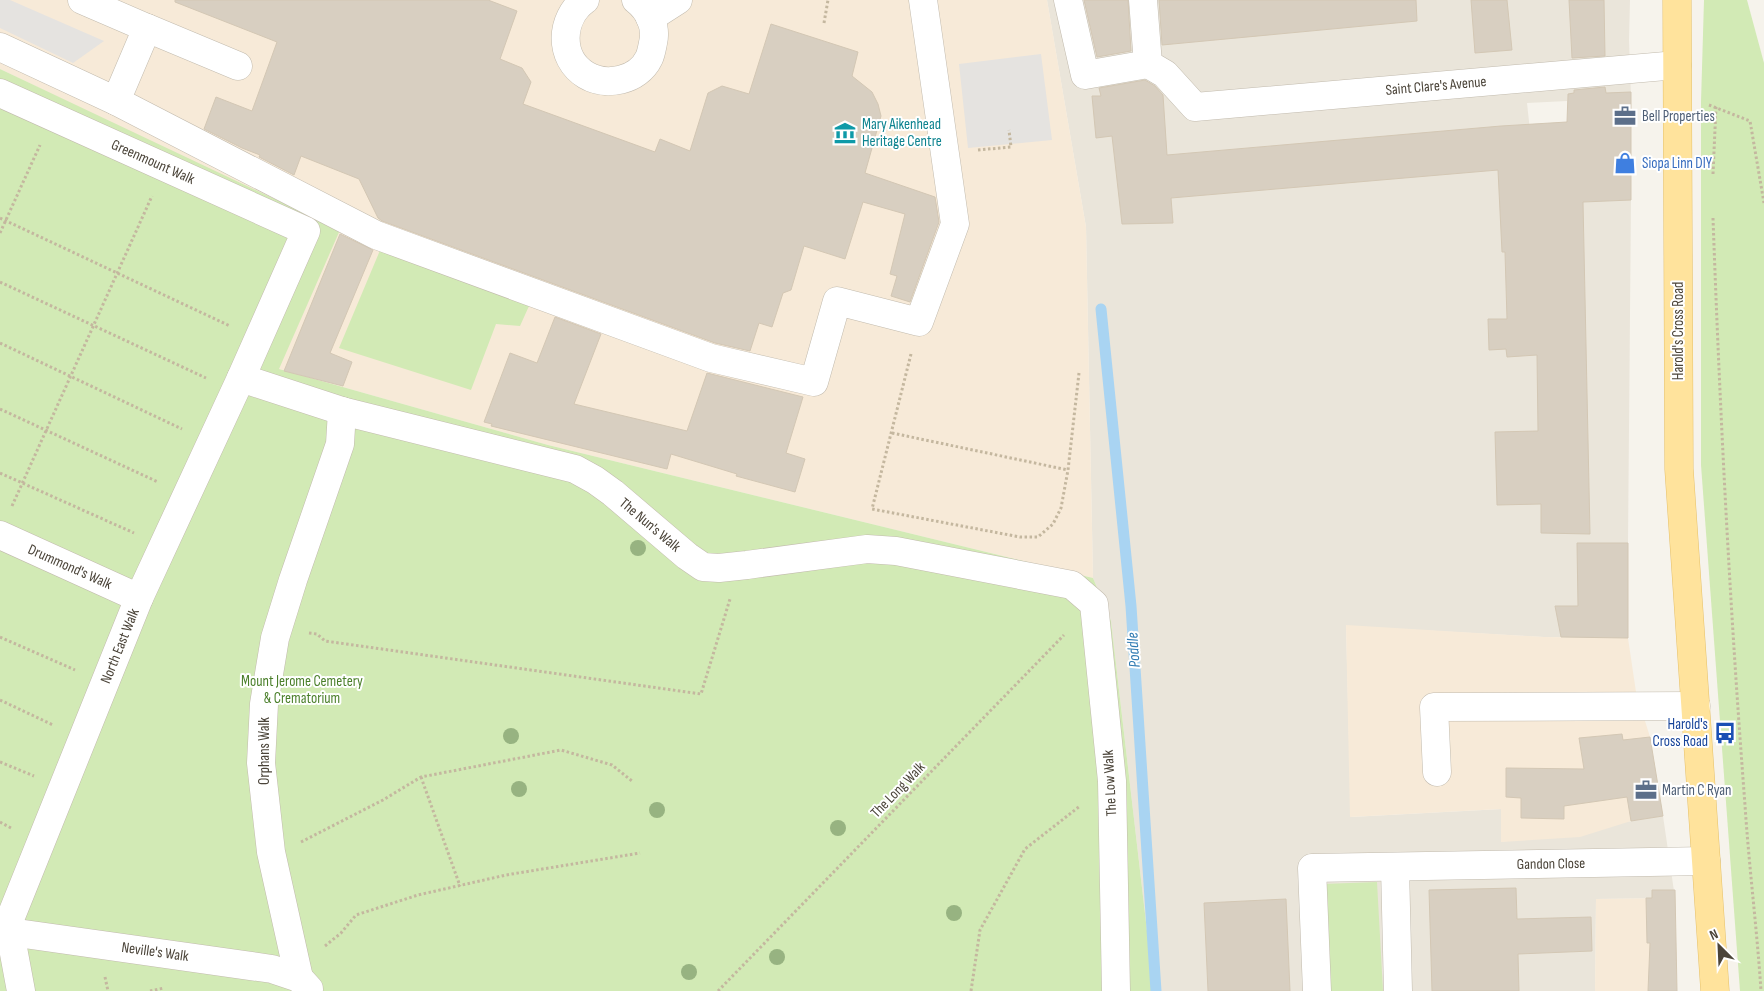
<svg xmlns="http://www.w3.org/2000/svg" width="1764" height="991" font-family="'Sofia Sans Condensed',sans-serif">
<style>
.residential{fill:#eae5da}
.commercial{fill:#f7ead8}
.green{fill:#d2eab5}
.parking{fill:#e5e3e0}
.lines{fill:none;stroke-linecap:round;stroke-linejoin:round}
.stream{stroke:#a9d4f2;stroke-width:11}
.building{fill:#d8cfc1;stroke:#d3c7b4}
.minor-casing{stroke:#c2bbae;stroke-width:29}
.major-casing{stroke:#e6c16a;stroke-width:29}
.path{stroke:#c4b79f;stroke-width:3;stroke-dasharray:2.5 2.5;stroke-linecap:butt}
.minor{stroke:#fff;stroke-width:28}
.major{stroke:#ffe39c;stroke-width:28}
.tree{fill:#97b381}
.labels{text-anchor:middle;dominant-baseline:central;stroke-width:4;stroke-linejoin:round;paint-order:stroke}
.street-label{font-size:15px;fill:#4b4439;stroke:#fff}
.service-label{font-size:15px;fill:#4e5e75;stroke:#fff;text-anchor:start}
.culture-label{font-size:15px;fill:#0d838f;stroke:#fff;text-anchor:start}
.shop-label{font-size:15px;fill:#366cbe;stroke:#fff;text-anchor:start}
.park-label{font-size:15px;fill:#4a7f2a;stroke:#fff}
.transit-label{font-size:15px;fill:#164399;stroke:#fff;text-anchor:end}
.water-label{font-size:16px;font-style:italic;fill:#2e7ab2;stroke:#fff}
</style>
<rect width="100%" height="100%" fill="#f6f3ec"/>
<!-- residential -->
<path class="residential" d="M1047 0H1630L1629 40 1631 98 1624 93 1568 94 1567 101 1527 103 1538 205 1631 199 1628 543V638L1544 637 1346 626 1351 817 1502 809 1501 842 1663 816 1675 898 1596 899 1595 991H1154L1111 621 1093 578 1086 227Z"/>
<!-- commercial -->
<g class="commercial">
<path d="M0 0H1047L1086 227 1093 578 548 445 279 369 163 148 0 69Z"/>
<path d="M1346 625 1544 637 1628 638 1636 692 1650 737 1663 816 1631 821 1580 837 1501 842V809L1350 817Z"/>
<path d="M1675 898 1677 991H1595L1596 899Z"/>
</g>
<!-- green -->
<g class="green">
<path d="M1704 0H1747L1764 63V991H1740L1701 465V102Z"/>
<path d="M0 69 340 230 279 369 548 445 1093 578 1111 621 1154 991H0Z"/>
<path d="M381 248 529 306 520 326 496 324 471 390 339 348Z"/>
<path d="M1377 882 1383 991H1330L1323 884Z"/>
</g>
<!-- parking -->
<g class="parking">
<path d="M0 0H10L104 41 73 63 0 28Z"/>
<path d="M1041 54 1052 140 968 148 959 64Z"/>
</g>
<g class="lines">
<!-- stream -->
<path class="stream" d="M1101 309 1131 606 1156 991"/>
</g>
<!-- building -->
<g class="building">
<path d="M175 0H488L517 11 500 59 522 68 531 82 523 104 655 152 660 139 690 151 708 93 722 86 749 94 771 24 858 52 852 76 872 92 878 104 881 116 865 173 935 197 939 222 910 302 891 296 897 276 890 274 905 214 863 202 845 259 804 246 791 290 783 293 772 327 759 323 750 351 715 343 382 221 378 218 359 179 301 156 294 175 259 157 260 155 242 148 204 129 216 97 252 111 277 42 175 2Z"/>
<path d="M1084 0H1128L1131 51 1097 57Z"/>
<path d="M1159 0H1416L1417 21 1162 45Z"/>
<path d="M1471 0H1507L1512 50 1475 53Z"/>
<path d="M1569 0H1604L1605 56 1572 58Z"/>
<path d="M1145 80 1155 86 1163 95 1167 155 1501 126 1567 122 1568 94 1574 93V90L1605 87 1606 93 1631 92V200L1583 202 1590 534 1541 533V504L1497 505 1495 432 1538 431 1537 355 1507 357 1506 349 1489 350 1488 319H1507L1505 252H1502L1498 170 1171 198 1173 223 1122 224 1112 136 1096 138 1092 96H1101L1099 88Z"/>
<path d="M340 234 373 250 330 353 352 362 343 386 284 371Z"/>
<path d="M555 317 601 334 574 404 687 431 707 373 803 397 786 453 805 459 795 492 736 476 737 474 671 454 667 469 491 426 492 424 484 422 510 353 537 363Z"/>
<path d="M1577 543H1628V638L1561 637 1555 606H1578Z"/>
<path d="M1622 734 1623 740 1650 737 1663 816 1631 821 1627 797 1564 806V819L1521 818V798L1506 797V768L1584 769 1579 738Z"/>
<path d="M1516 888 1517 919 1591 917 1592 951 1518 954 1519 991H1432L1429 890Z"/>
<path d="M1652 890H1675L1677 991H1648L1650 943H1647L1646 898H1652Z"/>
<path d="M1286 899 1290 991H1208L1204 903Z"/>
</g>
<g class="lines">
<!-- minor casing -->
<g class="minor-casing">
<g id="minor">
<path d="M82 0 147 28 116 101"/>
<path d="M585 0C560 18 558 58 586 75 606 87 638 81 649 58 651 54 652 48 653 43 657 27 649 10 636 0"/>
<path d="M1068 0 1085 75 1148 64"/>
<path d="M1143 0 1148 64 1165 74 1195 107 1677 65"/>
<path d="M650 18 678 0"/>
<path d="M147 28 238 66"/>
<path d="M0 47 116 101 376 235 711 358 814 382 837 301 919 322 955 224 923 0"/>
<path d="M0 93 306 231 241 378 139 598 10 919V932L21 991"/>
<path d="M241 378 342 411 575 469 595 480 613 493 687 556 703 567 719 568 747 565 867 549 896 551 1072 585 1094 604 1112 781 1116 991"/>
<path d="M0 535 139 598"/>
<path d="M1437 772 1434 707 1696 706"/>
<path d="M1395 867 1398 991"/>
<path d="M10 932 272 969 299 978 309 989"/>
<path d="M299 978 271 852 261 763 264 704 275 638 293 580 340 444 342 411"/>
<path d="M1317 991 1312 868 1706 861"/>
</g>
</g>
<!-- major casing -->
<g class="major-casing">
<path id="major" d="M1677 0 1679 469 1715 991"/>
</g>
<!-- path -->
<g class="path">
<path d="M824 23 828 0"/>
<path d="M1709 105 1750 121 1764 203"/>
<path d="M978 150 1011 147 1009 130"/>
<path d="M1713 174 1716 107"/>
<path d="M0 218 230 326"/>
<path d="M1713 218C1720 414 1730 610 1745 805 1749 867 1757 929 1761 991"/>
<path d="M0 233 40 145"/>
<path d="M0 282 206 378"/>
<path d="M0 343 182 429"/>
<path d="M911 354 872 509 1020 537H1038L1053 524 1061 508 1068 470 1079 373"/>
<path d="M0 409 158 482"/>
<path d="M892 433 1068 470"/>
<path d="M0 473 134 533"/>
<path d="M12 506 152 196"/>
<path d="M309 633 317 634 325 641 701 694 730 599"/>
<path d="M0 637 75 670"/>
<path d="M0 700 53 725"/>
<path d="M0 762 34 776"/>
<path d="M421 777 460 886"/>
<path d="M0 822 11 828"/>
<path d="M301 842 383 800 421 777 561 750 612 765 632 781"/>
<path d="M325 946 341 933 356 915 418 895 506 875 640 853"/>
<path d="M105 977 108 991"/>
<path d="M150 991 164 988"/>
<path d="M718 991 1064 635"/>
<path d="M971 991 980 930 1025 849 1080 806"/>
</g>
<!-- minor -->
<use href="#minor" class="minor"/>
<!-- major -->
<use href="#major" class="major"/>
</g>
<!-- trees -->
<g class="tree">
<circle cx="638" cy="548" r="8"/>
<circle cx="511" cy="736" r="8"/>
<circle cx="519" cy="789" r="8"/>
<circle cx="657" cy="810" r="8"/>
<circle cx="838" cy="828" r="8"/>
<circle cx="954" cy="913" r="8"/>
<circle cx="777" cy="957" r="8"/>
<circle cx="689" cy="972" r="8"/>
</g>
<!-- icons -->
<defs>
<g id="office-bare" transform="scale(1.725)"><path d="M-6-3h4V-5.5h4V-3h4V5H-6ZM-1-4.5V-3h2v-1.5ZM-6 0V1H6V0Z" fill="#5c6f8a" stroke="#fff" stroke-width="2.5" paint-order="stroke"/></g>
<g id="museum-bare" transform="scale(1.725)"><path d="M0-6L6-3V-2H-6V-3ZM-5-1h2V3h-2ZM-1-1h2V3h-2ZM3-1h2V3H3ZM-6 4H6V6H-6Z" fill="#0f9aa8" stroke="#fff" stroke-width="2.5" paint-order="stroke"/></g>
<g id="shop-bare" transform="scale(1.725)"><path d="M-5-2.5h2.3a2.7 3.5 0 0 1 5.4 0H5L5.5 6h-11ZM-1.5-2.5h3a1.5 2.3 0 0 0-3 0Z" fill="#3f7fe0" stroke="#fff" stroke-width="2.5" paint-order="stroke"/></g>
<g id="bus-bare" transform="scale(1.725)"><path d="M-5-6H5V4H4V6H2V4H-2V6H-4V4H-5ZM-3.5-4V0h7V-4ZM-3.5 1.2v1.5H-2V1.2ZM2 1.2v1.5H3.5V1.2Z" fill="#1a4fb4" stroke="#fff" stroke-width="2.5" paint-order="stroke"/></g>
</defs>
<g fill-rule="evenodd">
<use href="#office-bare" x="1625" y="116"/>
<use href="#museum-bare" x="845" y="133"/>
<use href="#shop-bare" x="1625" y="163"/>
<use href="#bus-bare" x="1725" y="733"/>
<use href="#office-bare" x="1646" y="790"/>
</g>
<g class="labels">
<!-- street labels -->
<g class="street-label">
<text transform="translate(1436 86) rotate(-5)">Saint Clare's Avenue</text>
<text transform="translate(153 162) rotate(24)">Greenmount Walk</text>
<text transform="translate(1678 331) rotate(-90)">Harold's Cross Road</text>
<text transform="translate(650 525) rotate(40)">The Nun's Walk</text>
<text transform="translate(70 567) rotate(24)">Drummond's Walk</text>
<text transform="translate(120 646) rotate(-68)">North East Walk</text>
<text transform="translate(264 751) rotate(-90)">Orphans Walk</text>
<text transform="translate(1110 783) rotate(-93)">The Low Walk</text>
<text transform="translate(898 790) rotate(-46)">The Long Walk</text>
<text transform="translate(1551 864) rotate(-1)">Gandon Close</text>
<text transform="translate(155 952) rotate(8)">Neville's Walk</text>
</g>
<!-- service labels -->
<g class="service-label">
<text x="1642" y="116">Bell Properties</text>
<text x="1662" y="790">Martin C Ryan</text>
</g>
<!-- culture labels -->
<g class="culture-label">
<text x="862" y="124">Mary Aikenhead<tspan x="862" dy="17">Heritage Centre</tspan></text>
</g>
<!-- shop labels -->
<g class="shop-label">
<text x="1642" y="163">Siopa Linn DIY</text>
</g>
<!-- park labels -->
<g class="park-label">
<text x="302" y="681">Mount Jerome Cemetery<tspan x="302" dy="17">&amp; Crematorium</tspan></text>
</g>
<!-- transit labels -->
<g class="transit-label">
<text x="1708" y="724">Harold's<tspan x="1708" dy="17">Cross Road</tspan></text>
</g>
<!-- water labels -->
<g class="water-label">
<text transform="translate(1134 650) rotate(-94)">Poddle</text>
</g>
</g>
<!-- north arrow -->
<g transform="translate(1719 946) rotate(336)" stroke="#ffffff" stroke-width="4" paint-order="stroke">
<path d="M0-4L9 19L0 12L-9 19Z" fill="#4b4439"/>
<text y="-8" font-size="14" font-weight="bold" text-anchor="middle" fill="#4b4439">N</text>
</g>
</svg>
